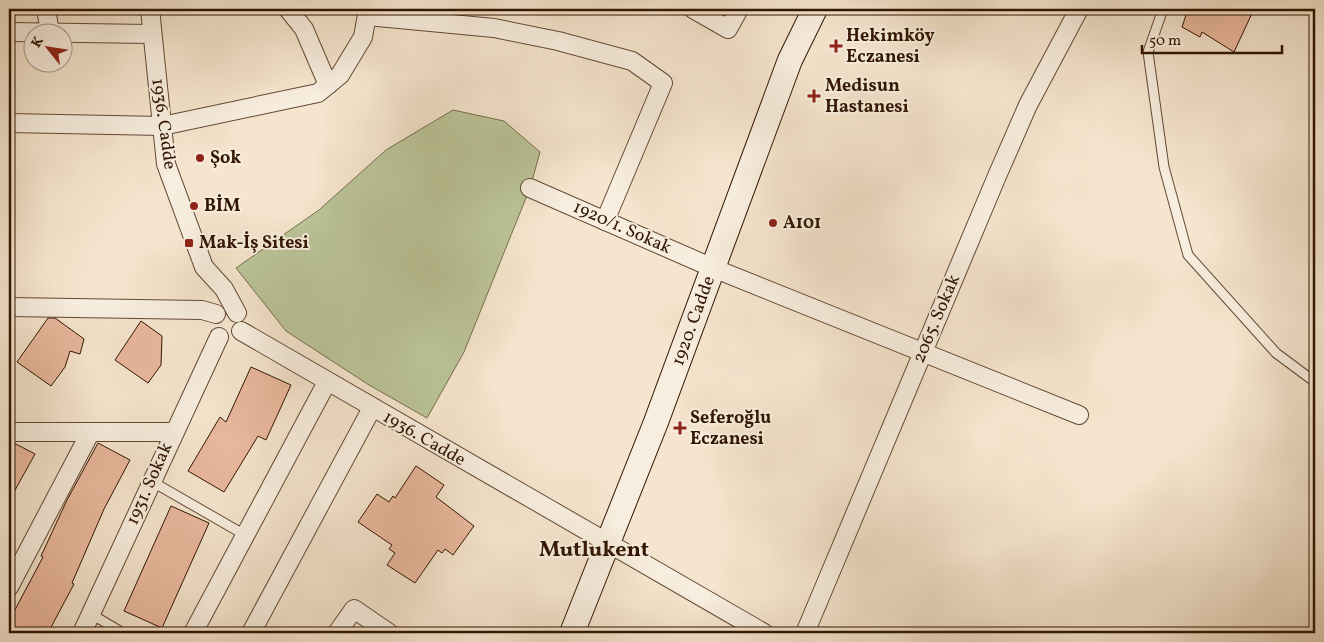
<svg xmlns="http://www.w3.org/2000/svg" width="1324" height="642" font-family="Vollkorn,serif">
<style>
.green{fill:#bbc599;stroke:#766d4c}
.building{fill:#eab89e;stroke:#311500}
.lines{fill:none;stroke-linecap:round;stroke-linejoin:round}
.service-casing{stroke:#624934;stroke-width:11}
.minor-casing{stroke:#624934;stroke-width:20}
.secondary-casing{stroke:#311500;stroke-width:26}
.service{stroke:#f8eedf;stroke-width:9}
.minor{stroke:#f8eedf;stroke-width:18}
.secondary{stroke:#f8eedf;stroke-width:24}
.poi-dot{fill:#8f2418;stroke:#f8eedf;stroke-width:2}
.labels{text-anchor:middle;dominant-baseline:central;stroke-width:4;stroke-linejoin:round;paint-order:stroke}
.poi-label{font-size:18px;font-weight:bold;fill:#311500;stroke:#f8eedf;text-anchor:start}
.street-label{font-size:18px;fill:#311500;stroke:#f8eedf}
.district-label{font-size:22px;font-weight:bold;fill:#311500;stroke:#f8eedf}
</style>
<rect width="100%" height="100%" fill="#f5e5ce"/>
<filter id="stains"><feTurbulence type="fractalNoise" baseFrequency=".004" numOctaves="4"/><feColorMatrix values="0 0 0 0 .2 0 0 0 0 .09 0 0 0 0 .02 0 0 0 .5 -.17"/></filter>
<radialGradient id="worn" r=".72"><stop offset=".6" stop-color="#630" stop-opacity="0"/><stop offset="1" stop-color="#630" stop-opacity=".3"/></radialGradient>
<!-- green -->
<path class="green" d="M453 110 504 121 540 152 530 188 464 352 427 418 369 385 286 331 236 268 319 210 386 150Z"/>
<!-- building -->
<g class="building">
<path d="M1188 9H1254L1234 52 1202 32 1200 37 1182 27Z"/>
<path d="M48 318H55L84 339 80 354 70 351 65 367 51 386 17 362Z"/>
<path d="M141 321 162 336 161 365 148 383 115 360Z"/>
<path d="M251 367 291 385 266 440 258 436 224 492 188 471 220 417 226 422Z"/>
<path d="M9 443H14L35 454 9 501Z"/>
<path d="M98 443 130 460 104 509 72 583 74 584 48 633H9V621L43 557 41 556 67 500Z"/>
<path d="M416 466 444 485 436 497 474 526 453 555 445 549 442 553 438 550 415 583 387 565 395 553 389 549 392 545 358 522 377 494 389 502 393 496 395 498Z"/>
<path d="M171 506 209 523 162 628 124 611Z"/>
</g>
<g class="lines">
<!-- service casing -->
<g class="service-casing">
<g id="service">
<path d="M1163 9 1148 52 1164 167 1188 255 1276 353 1315 382"/>
<path d="M151 481 245 535"/>
<path d="M91 614 123 633"/>
</g>
</g>
<!-- minor casing -->
<g class="minor-casing">
<g id="minor">
<path d="M46 9 50 32"/>
<path d="M150 9 166 164 204 267 224 289 237 313"/>
<path d="M288 9 304 29 328 85"/>
<path d="M693 9 728 29 739 9"/>
<path d="M367 16 494 28 558 41 632 61 663 83 605 221"/>
<path d="M9 32 151 34"/>
<path d="M9 123 162 126 318 93 340 75 363 37 368 9"/>
<path d="M530 188 713 268 1079 415"/>
<path d="M9 307 202 310 216 314"/>
<path d="M241 331 764 633"/>
<path d="M9 432H173"/>
<path d="M9 587 90 433"/>
<path d="M82 633 219 337"/>
<path d="M193 633 327 382"/>
<path d="M251 633 372 408"/>
<path d="M337 633 354 609 389 633"/>
<path d="M805 633 997 176 1028 105 1079 9"/>
</g>
</g>
<!-- secondary casing -->
<g class="secondary-casing">
<path id="secondary" d="M572 633 656 422 790 60 815 9"/>
</g>
<!-- service -->
<use href="#service" class="service"/>
<!-- minor -->
<use href="#minor" class="minor"/>
<!-- secondary -->
<use href="#secondary" class="secondary"/>
</g>
<!-- markers -->
<g class="poi-dot">
<path d="M833.5 38.5h5v5h5v5h-5v5h-5v-5h-5v-5h5z"/>
<path d="M811.5 88.5h5v5h5v5h-5v5h-5v-5h-5v-5h5z"/>
<circle cx="200" cy="158" r="5"/>
<circle cx="194" cy="206" r="5"/>
<circle cx="773" cy="223" r="5"/>
<rect x="184" y="238" width="10" height="10" rx="2.5"/>
<path d="M677.5 420.5h5v5h5v5h-5v5h-5v-5h-5v-5h5z"/>
</g>
<g class="labels">
<!-- poi labels -->
<g class="poi-label">
<text x="846" y="36">Hekimköy<tspan x="846" dy="21">Eczanesi</tspan></text>
<text x="825" y="86">Medisun<tspan x="825" dy="21">Hastanesi</tspan></text>
<text x="210" y="158">Şok</text>
<text x="204" y="206">BİM</text>
<text x="783" y="223">A101</text>
<text x="199" y="243">Mak-İş Sitesi</text>
<text x="690" y="418">Seferoğlu<tspan x="690" dy="21">Eczanesi</tspan></text>
</g>
<!-- street labels -->
<g class="street-label">
<text transform="translate(163 124) rotate(82)">1936. Cadde</text>
<text transform="translate(622 228) rotate(24)">1920/1. Sokak</text>
<text transform="translate(937 319) rotate(-67)">2065. Sokak</text>
<text transform="translate(694 321) rotate(-70)">1920. Cadde</text>
<text transform="translate(424 439) rotate(30)">1936. Cadde</text>
<text transform="translate(150 484) rotate(-66)">1931. Sokak</text>
</g>
<!-- district labels -->
<g class="district-label">
<text x="594" y="550">Mutlukent</text>
</g>
</g>
<!-- margin -->
<rect width="1324" height="642" fill="none" stroke="#f5e5ce" stroke-width="30"/>
<rect x="10" y="10" width="1304" height="622" fill="none" stroke="#311500" stroke-width="2.5"/>
<rect x="15" y="15" width="1294" height="612" fill="none" stroke="#311500"/>
<!-- north arrow -->
<g transform="translate(48 48) rotate(300)"><circle r="24" fill="#f8eedf" stroke="#a89786"/>
<path d="M0-4L9 19L0 12L-9 19Z" fill="#8f2418"/>
<text y="-8" font-size="14" font-weight="bold" text-anchor="middle" fill="#311500">K</text>
</g>
<!-- scale -->
<path d="M1142 45v8h140v-8" fill="none" stroke="#311500" stroke-width="2.5"/>
<text x="1149" y="45" font-size="15" fill="#311500" stroke="#f8eedf" stroke-width="4" paint-order="stroke">50 m</text>
<rect width="100%" height="100%" filter="url(#stains)"/>
<rect width="100%" height="100%" fill="url(#worn)"/>
</svg>
